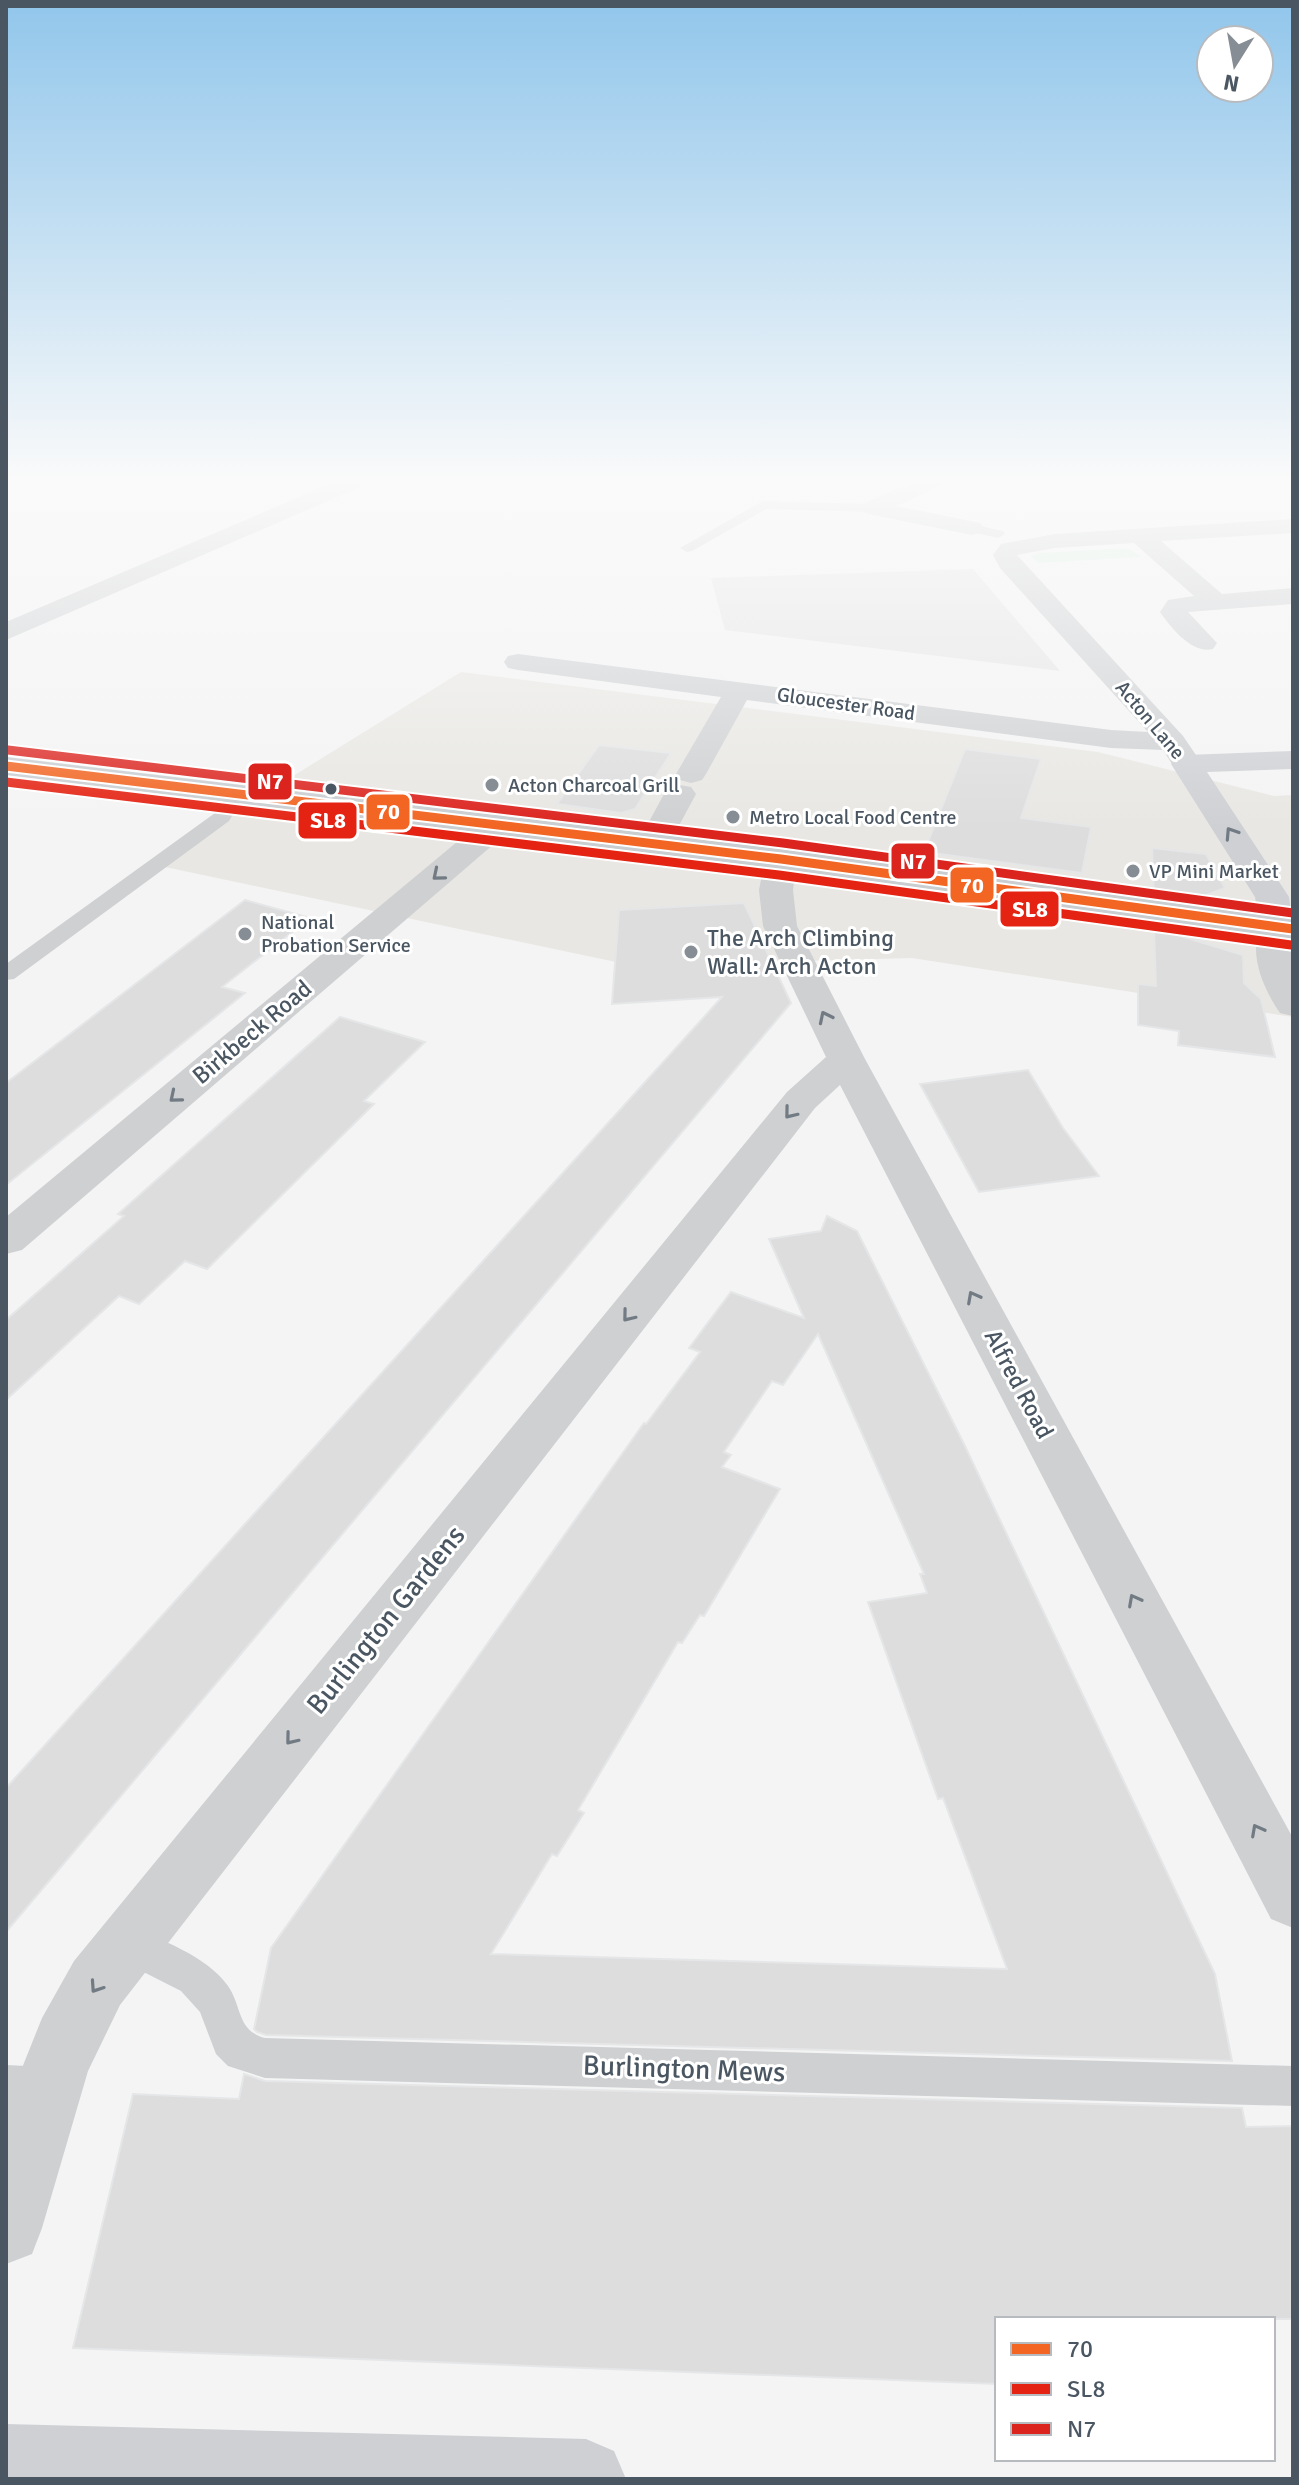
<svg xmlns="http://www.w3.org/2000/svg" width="1299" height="2485" font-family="Signika,sans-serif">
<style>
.commercial{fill:#e8e7e3}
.education{fill:#e6e5e6}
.green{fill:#d9f2e3}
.building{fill:#ddddde;stroke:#e5e6e7;stroke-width:2;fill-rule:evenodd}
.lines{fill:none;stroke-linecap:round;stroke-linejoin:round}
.lane{fill:#ced0d2;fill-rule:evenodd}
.street{fill:#ced0d2;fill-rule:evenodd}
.secondary{fill:#ced0d4;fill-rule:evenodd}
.primary{fill:#caced1;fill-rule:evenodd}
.bus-1-casing{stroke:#fff;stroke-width:13}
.bus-2-casing{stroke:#fff;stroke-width:13}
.bus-3-casing{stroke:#fff;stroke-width:13}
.bus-1{stroke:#f26522;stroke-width:9}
.bus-2{stroke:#e42313;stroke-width:9}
.bus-3{stroke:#dc241f;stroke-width:9}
.oneway{stroke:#727b84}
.oneway2{stroke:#727b83}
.poi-dot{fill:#868d94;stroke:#fff;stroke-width:3}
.bus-dot{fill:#4a5661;stroke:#fff;stroke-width:3}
.labels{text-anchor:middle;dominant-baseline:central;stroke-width:6;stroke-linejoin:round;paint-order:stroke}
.far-street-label{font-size:20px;fill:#4a5661;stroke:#fff}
.far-poi-label{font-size:20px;fill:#4a5661;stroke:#fff;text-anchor:start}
.poi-label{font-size:24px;fill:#4a5661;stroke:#fff;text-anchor:start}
.street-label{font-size:24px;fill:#4a5661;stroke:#fff}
.near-street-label{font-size:28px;fill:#4a5661;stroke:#fff}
.line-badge{stroke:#fff;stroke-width:3}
.badge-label{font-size:22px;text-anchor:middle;font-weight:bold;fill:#fff}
</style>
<rect width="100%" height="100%" fill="#f4f4f4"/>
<!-- commercial -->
<path class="commercial" d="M461 672 1098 752 1274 796 1293 795V1017L912 958 635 966 151 864Z"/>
<!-- education -->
<path class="education" d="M973 569 1060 671 725 630 711 578Z"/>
<!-- green -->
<path class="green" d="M1127 548 1142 557 1039 563 1030 556 1040 553Z"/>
<!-- building -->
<g class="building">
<path d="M599 745 671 753 635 809 621 813 557 804Z"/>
<path d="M965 749 1041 759 1021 818 1091 827 1082 873 924 852Z"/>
<path d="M1152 848 1206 854 1225 888 1189 902 1154 897Z"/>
<path d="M245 900 310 918 222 987 245 993 6 1185V1083Z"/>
<path d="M744 903 791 1003 6 1932V1788L722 997 612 1004 619 910Z"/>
<path d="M1154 928 1243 955 1244 983 1261 999 1275 1057 1178 1045 1179 1031 1138 1025V984L1156 986Z"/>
<path d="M340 1017 425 1042 364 1101 374 1104 207 1269 185 1261 139 1304 119 1296 6 1400V1320L124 1216 118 1214Z"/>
<path d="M1028 1070 1063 1128 1099 1176 979 1192 920 1084Z"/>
<path d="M827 1216 857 1231 964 1444 1215 1974 1232 2061 266 2035 257 2032 254 2029 271 1948 644 1423 646 1424 700 1352 689 1348 731 1292 804 1318 769 1239 821 1231ZM818 1334 924 1574H920L927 1593 868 1602 938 1799 943 1798 1007 1969 491 1954 552 1854 557 1856 584 1813 578 1810 678 1642 682 1643 700 1615 704 1616 780 1489 722 1467 731 1455 724 1452 772 1381 783 1385Z"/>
<path d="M244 2074 265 2081 1242 2108 1246 2127 1293 2126V2319H997V2384L73 2348 133 2094 239 2099Z"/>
</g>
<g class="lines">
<!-- lane -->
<g class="lane">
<path d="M763 501 873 504 880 508 873 512 766 509 692 551 687 552 680 548Z"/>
<path d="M972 524 1003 531 1005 534 998 538 967 531 965 528Z"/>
<path d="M236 789 245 794 229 821 14 979 6 980V964L215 813 230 790Z"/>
<path d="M127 1926C160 1939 207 1956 228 1986 242 2006 237 2031 265 2038L1293 2066V2106L265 2078 228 2066 216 2054 200 2012 181 1991 114 1957 108 1944 114 1931Z"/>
<path d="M6 2065 47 2067 61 2073 67 2087 61 2101 47 2107 6 2105Z"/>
</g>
<!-- street -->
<g class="street">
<path d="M339 480H368L365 485 6 640V622Z"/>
<path d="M917 480H945L942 485 896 506 980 523 984 528 980 533 972 535 873 515 865 513 862 508 865 503Z"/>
<path d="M1293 519V533L1161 541 1222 594 1293 588V604L1188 612 1217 643 1213 649C1192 654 1172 629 1160 612L1168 600 1194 596 1134 543 1055 548 1017 555 1183 736 1198 758 1194 764 1183 767 1172 764 1163 750 1111 748 747 700 706 774 702 780 691 783 680 780 676 774 721 697 518 670 508 668 504 662 508 656 518 654 1111 730 1148 732 1000 568 993 555 1001 544 1055 534Z"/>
<path d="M680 785 691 787 696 794 669 844 664 851 653 854 642 851 637 844 664 794 669 787Z"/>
<path d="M498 814 509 817 514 824 509 831 22 1250 6 1254V1217L487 817Z"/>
<path d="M781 849 793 852 797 859 793 890 797 926 865 1059 1293 1838V1928L1271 1919 840 1085 815 1108 120 2005 88 2071 42 2228 32 2254 6 2264V2108L42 2018 74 1961 787 1092 826 1057 763 926 759 890 765 859 769 852Z"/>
<path d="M1277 916 1289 919 1293 924V1016L1280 1013C1262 987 1245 947 1265 919Z"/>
</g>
<!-- secondary -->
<g class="secondary">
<path d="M1293 751V769L1207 772 1289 897 1293 928 1289 933 1277 936 1265 933 1260 926 1255 897 1171 764 1175 758 1186 755Z"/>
<path d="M6 2424 586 2439 614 2451 626 2479H6Z"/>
</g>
<!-- primary -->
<path class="primary" d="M6 757 781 849 1293 919V939L781 869 6 775Z"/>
<!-- bus-1 casing -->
<g class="bus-1-casing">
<path id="bus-1" d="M6 766 781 859 1293 929"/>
</g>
<!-- bus-2 casing -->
<g class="bus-2-casing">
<path id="bus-2" d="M6 782 779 875 1291 945"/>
</g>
<!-- bus-3 casing -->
<g class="bus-3-casing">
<path id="bus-3" d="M8 750 783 843 1293 913"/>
</g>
<!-- bus-1 -->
<use href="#bus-1" class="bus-1"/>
<!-- bus-2 -->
<use href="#bus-2" class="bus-2"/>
<!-- bus-3 -->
<use href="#bus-3" class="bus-3"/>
</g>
<!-- one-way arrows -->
<defs><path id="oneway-chevron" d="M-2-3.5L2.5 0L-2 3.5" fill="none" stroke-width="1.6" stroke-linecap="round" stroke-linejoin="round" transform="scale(2)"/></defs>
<use class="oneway" href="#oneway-chevron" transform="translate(1231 833) rotate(-123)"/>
<g class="oneway2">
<use href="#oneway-chevron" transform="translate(438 875) rotate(140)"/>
<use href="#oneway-chevron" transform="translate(825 1017) rotate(-116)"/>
<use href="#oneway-chevron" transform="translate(175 1097) rotate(140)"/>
<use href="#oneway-chevron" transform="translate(790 1113) rotate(129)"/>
<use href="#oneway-chevron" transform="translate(973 1297) rotate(-118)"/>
<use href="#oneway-chevron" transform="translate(628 1316) rotate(129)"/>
<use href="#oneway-chevron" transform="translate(1134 1600) rotate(-118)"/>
<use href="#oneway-chevron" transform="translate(291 1739) rotate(129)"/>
<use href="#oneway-chevron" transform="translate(1257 1830) rotate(-118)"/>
<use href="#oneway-chevron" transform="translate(96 1987) rotate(124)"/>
</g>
<!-- sky -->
<linearGradient id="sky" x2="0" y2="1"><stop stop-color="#91c6eb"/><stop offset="0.58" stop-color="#fafafa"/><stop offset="1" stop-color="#fafafa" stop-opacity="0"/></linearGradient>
<rect width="1299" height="828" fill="url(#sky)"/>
<!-- markers -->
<g class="poi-dot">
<circle cx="492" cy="785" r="8"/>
<circle cx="733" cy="817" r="8"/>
<circle cx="1133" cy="871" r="8"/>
<circle cx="245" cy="934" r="8"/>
<circle cx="691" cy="952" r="8"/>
</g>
<circle class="bus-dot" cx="331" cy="789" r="7"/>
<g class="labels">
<!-- far-street labels -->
<g class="far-street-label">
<text transform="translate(846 704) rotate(8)">Gloucester Road</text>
<text transform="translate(1150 720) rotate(50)">Acton Lane</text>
</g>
<!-- far-poi labels -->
<g class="far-poi-label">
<text x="508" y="785">Acton Charcoal Grill</text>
<text x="749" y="817">Metro Local Food Centre</text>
<text x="1149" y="871">VP Mini Market</text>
<text x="261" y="922">National<tspan x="261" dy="23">Probation Service</tspan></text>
</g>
<!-- poi labels -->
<g class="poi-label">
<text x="707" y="938">The Arch Climbing<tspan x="707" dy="28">Wall: Arch Acton</tspan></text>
</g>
<!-- street labels -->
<g class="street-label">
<text transform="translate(252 1032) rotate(-40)">Birkbeck Road</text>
<text transform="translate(1019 1384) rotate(62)">Alfred Road</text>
</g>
<!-- near-street labels -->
<g class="near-street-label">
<text transform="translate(386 1620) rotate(-51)">Burlington Gardens</text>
<text transform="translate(684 2069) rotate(2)">Burlington Mews</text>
</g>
</g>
<g class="line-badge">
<rect x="247" y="762" width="46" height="39" rx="8" fill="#dc241f"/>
<rect x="365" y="793" width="46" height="38" rx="8" fill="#f26522"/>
<rect x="297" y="801" width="61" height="39" rx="8" fill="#e42313"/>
<rect x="890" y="842" width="46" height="38" rx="8" fill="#dc241f"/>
<rect x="949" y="866" width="46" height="38" rx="8" fill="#f26522"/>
<rect x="999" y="890" width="61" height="38" rx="8" fill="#e42313"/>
</g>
<g class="badge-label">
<text x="270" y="789">N7</text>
<text x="388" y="819">70</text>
<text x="328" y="828">SL8</text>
<text x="913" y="869">N7</text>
<text x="972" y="893">70</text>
<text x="1030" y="917">SL8</text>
</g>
<!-- border -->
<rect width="1299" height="2485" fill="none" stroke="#4a5661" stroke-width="16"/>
<!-- legend -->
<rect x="995" y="2317" width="280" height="144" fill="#ffffff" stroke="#b7bbc0" stroke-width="2"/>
<rect x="1011" y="2343" width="40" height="12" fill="#f26522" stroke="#b7bbc0" stroke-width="2"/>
<text x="1067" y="2357" font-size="24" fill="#4a5661">70</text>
<rect x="1011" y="2383" width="40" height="12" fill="#e42313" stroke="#b7bbc0" stroke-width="2"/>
<text x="1067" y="2397" font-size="24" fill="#4a5661">SL8</text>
<rect x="1011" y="2423" width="40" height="12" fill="#dc241f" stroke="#b7bbc0" stroke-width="2"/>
<text x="1067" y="2437" font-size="24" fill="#4a5661">N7</text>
<!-- north arrow -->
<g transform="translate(1235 64) rotate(191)"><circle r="38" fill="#ffffff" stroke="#b7bbc0" stroke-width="2"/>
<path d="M0-6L14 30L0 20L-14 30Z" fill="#868d94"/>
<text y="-12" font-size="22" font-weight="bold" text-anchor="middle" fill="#4a5661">N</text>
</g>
</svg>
